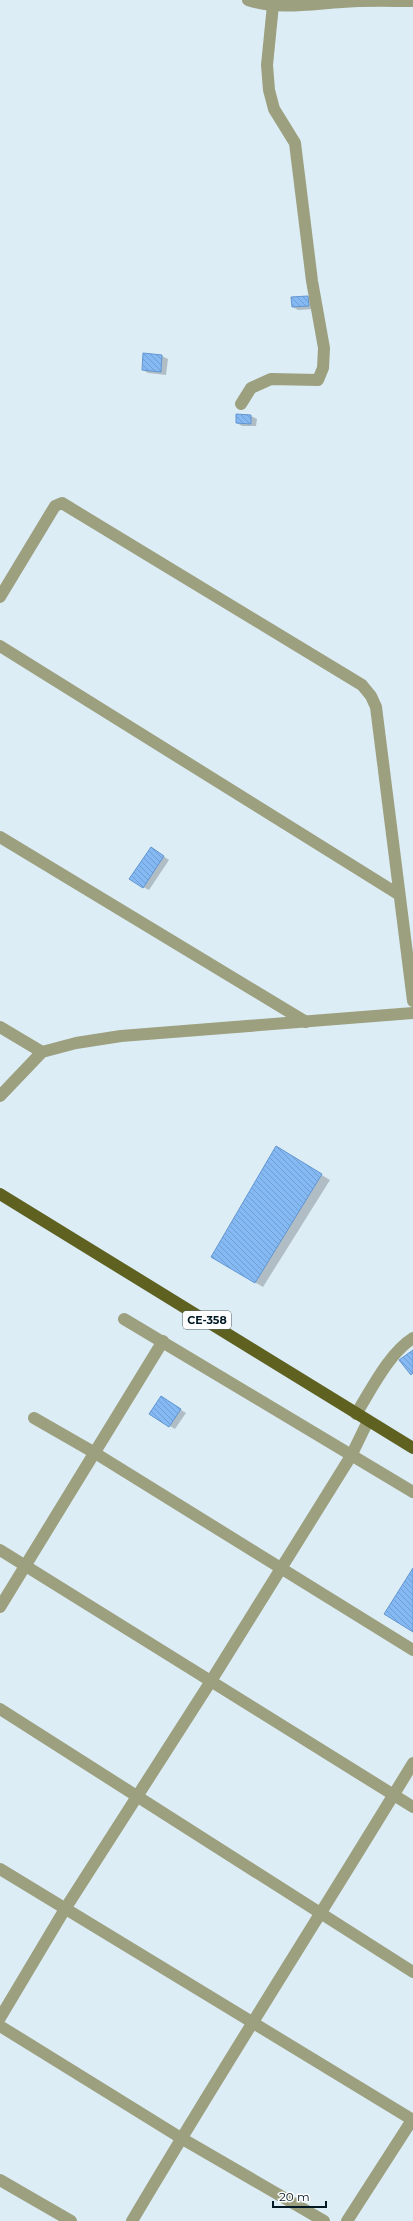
<svg xmlns="http://www.w3.org/2000/svg" width="413" height="2221" font-family="Montserrat,sans-serif">
<style>
.shadow{fill:#0003}
.building{fill:url(#building-back-hatch);stroke:#6396d0}
.lines{fill:none;stroke-linecap:round;stroke-linejoin:round}
.street{stroke:#9ca07f;stroke-width:12}
.primary{stroke:#5e6120;stroke-width:12}
.labels{text-anchor:middle;dominant-baseline:central;stroke-width:3;stroke-linejoin:round;paint-order:stroke}
.shield{fill:#fff;stroke:#4c5e66;stroke-width:1}
.shield-label{font-size:11px;font-weight:bold;fill:#001925}
</style>
<defs>
<pattern id="building-back-hatch" width="6" height="6" patternUnits="userSpaceOnUse"><rect width="6" height="6" fill="#84b9f4"/><path d="M-1 5l2 2M0 0l6 6M5-1l2 2" fill="none" stroke="#709ed1"/></pattern>
</defs>
<rect width="100%" height="100%" fill="#ddedf6"/>
<!-- shadow -->
<g class="shadow">
<path d="M308 297 314 300V309L298 310 293 307 292 298Z"/>
<path d="M144 354 162 356 168 359 166 375 148 373 143 370Z"/>
<path d="M251 416 257 419 256 426H242L237 423Z"/>
<path d="M157 852 169 860 149 890 143 887Z"/>
<path d="M277 1148 330 1180 263 1287 212 1257Z"/>
<path d="M167 1401 186 1413 175 1429 170 1426Z"/>
</g>
<!-- building -->
<g class="building">
<path d="M308 296 309 306 292 307 291 297Z"/>
<path d="M143 353 162 355 161 372 142 370Z"/>
<path d="M236 414 251 415V424L236 423Z"/>
<path d="M151 847 164 856 143 888 129 879Z"/>
<path d="M276 1146 322 1174 255 1283 211 1257Z"/>
<path d="M413 1350V1373L411 1375 399 1360Z"/>
<path d="M161 1396 181 1409 169 1427 149 1414Z"/>
<path d="M413 1568V1632L384 1614Z"/>
</g>
<g class="lines">
<!-- street -->
<g class="street">
<path d="M248 0C279 10 310 4 342 2 366 0 390 1 413 1"/>
<path d="M241 404 251 388 271 379 318 380 323 368 324 348 312 281 295 143 274 109 269 90 267 65 273 5"/>
<path d="M0 597 55 506 62 503 362 685 371 696 376 707 413 1001"/>
<path d="M0 646 398 894"/>
<path d="M0 837 306 1022"/>
<path d="M0 1027 42 1052"/>
<path d="M0 1096 42 1052 76 1043 121 1036 413 1013"/>
<path d="M124 1319 413 1492"/>
<path d="M356 1414C371 1390 389 1353 413 1338"/>
<path d="M34 1418 95 1453 413 1650"/>
<path d="M0 1550 413 1807"/>
<path d="M0 1607 163 1341"/>
<path d="M0 1709 413 1972"/>
<path d="M0 1869 413 2120"/>
<path d="M0 2018 65 1909 211 1681 351 1456 368 1421"/>
<path d="M0 2026 181 2138 324 2221"/>
<path d="M0 2180 71 2221"/>
<path d="M132 2221C223 2067 320 1916 413 1763"/>
<path d="M347 2221 412 2120"/>
</g>
<!-- primary -->
<path class="primary" d="M0 1194 413 1448"/>
</g>
<g class="labels">
<!-- shield labels -->
<rect class="shield" x="183" y="1311" width="48" height="18" rx="3"/>
<g class="shield-label">
<text x="207" y="1320">CE-358</text>
</g>
</g>
<!-- scale -->
<path d="M273 2201v6h53v-6" fill="none" stroke="#001925" stroke-width="2"/>
<text x="279" y="2201" font-size="12" fill="#001925" stroke="#ffffff" stroke-width="3" paint-order="stroke">20 m</text>
</svg>
